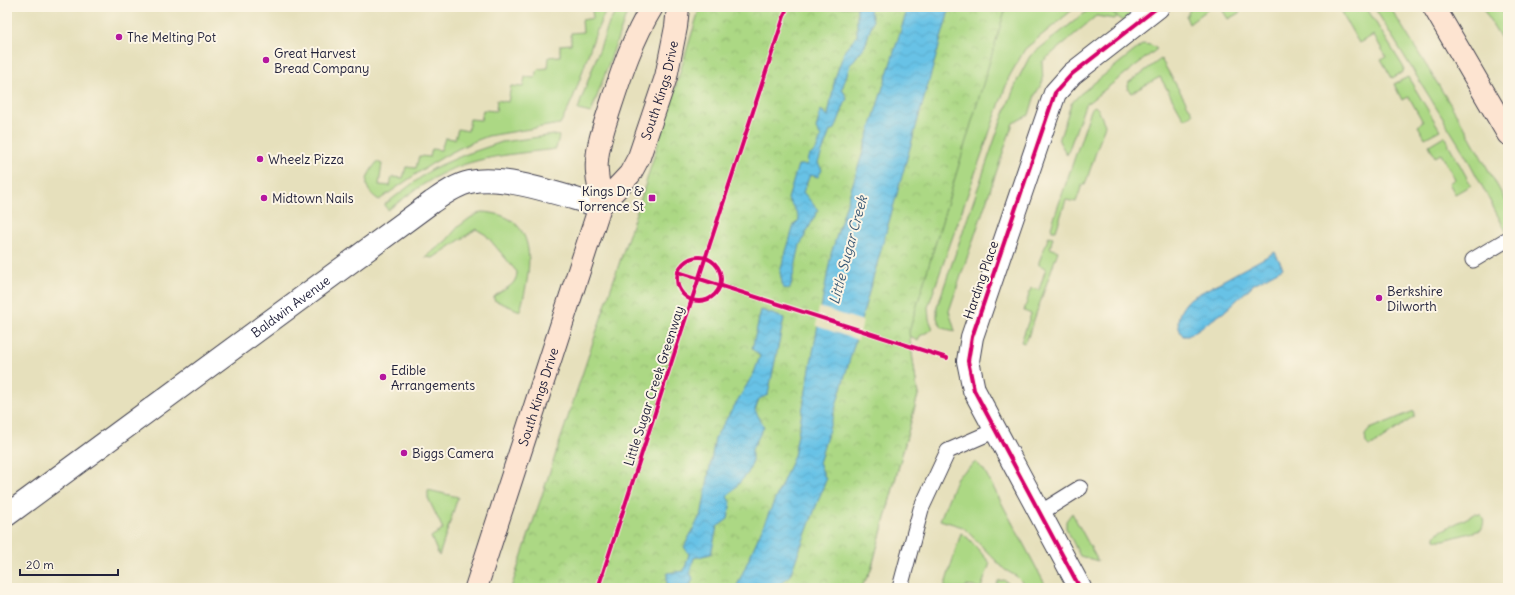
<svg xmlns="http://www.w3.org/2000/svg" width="1515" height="595" font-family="Delius,sans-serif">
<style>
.green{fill:#acd884;stroke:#677d60}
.park{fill:url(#park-crowns);stroke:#677d60}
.water{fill:url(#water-waves);stroke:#457290}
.pier{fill:#e6e0bc}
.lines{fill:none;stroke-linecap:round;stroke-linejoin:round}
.lane-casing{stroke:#3f3e4e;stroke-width:17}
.street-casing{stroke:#3f3e4e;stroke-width:24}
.secondary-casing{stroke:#3f3e4e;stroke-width:24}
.lane{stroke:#fff;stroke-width:15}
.street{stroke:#fff;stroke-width:22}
.secondary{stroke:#fde4d1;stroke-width:22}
.cycleway-casing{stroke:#fcf5e5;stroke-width:6}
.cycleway{stroke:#d6006c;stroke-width:4}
.poi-dot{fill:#b5179e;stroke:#fcf5e5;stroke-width:1.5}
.labels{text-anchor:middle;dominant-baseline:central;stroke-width:4;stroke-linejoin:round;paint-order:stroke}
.poi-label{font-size:13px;fill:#22223b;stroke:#fcf5e5;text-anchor:start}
.street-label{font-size:13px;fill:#22223b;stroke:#fcf5e5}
.water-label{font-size:14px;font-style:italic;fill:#3a5a77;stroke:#fcf5e5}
</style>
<defs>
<pattern id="park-crowns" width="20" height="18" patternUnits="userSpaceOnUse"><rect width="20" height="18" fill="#acd884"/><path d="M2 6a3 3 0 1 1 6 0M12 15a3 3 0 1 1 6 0" fill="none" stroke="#94b973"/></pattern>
<pattern id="water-waves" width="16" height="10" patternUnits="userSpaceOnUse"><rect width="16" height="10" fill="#68c2e6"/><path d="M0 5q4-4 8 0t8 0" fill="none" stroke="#5aa6c6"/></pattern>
</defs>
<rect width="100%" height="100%" fill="#fcf5e5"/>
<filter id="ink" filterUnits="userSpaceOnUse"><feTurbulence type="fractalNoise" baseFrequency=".025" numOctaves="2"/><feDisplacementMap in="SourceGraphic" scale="8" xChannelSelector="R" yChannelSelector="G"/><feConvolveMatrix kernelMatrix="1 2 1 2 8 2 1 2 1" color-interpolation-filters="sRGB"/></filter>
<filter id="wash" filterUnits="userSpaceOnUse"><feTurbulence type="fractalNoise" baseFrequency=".012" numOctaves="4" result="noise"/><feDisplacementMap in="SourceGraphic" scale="16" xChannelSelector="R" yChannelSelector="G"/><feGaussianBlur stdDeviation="0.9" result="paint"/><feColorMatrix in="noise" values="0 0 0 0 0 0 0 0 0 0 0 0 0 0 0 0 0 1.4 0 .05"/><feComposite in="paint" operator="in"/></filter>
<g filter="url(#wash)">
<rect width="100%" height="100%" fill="#e6e0bc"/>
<!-- green -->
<g class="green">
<path d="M599 7H608C587 44 582 88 560 124L488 136C446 151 415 175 379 200 361 188 365 177 377 162L382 164 379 185 390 186 392 177 403 178 406 167 416 168 419 156 430 157 432 149 441 150 445 138 455 139 458 129 468 131 470 119 481 120 483 110 496 111 497 100 508 102 511 86 523 87 525 77 535 78 538 69 548 68 549 57 560 56V45L571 44V33L583 32 582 20 593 18 592 10Z"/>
<path d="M619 7H629L591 113 578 110 581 100 609 23Z"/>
<path d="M950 7H1076L1025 49 1009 77 928 307 929 319 933 329 920 336 918 341 909 336 918 395 871 570 861 588H778Z"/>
<path d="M1115 7 1121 14 1114 19 1096 16 1042 62 1043 81 1035 95 1029 115 1013 123 949 311 955 331 942 328 937 318V307L1001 121 1018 79 1030 56 1091 8Z"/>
<path d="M1191 7H1211L1189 24 1186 17Z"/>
<path d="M1225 7H1241L1239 13 1228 19 1223 11Z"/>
<path d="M1338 7H1366L1404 68 1403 72 1392 78 1381 59 1386 57 1374 35 1359 43Z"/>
<path d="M1374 7H1390L1465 128 1508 205V235L1466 156Z"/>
<path d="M1482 7H1500L1508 22V50Z"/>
<path d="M1143 44 1151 45 1157 49 1085 105 1067 155 1059 141 1071 104 1079 95Z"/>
<path d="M1161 59 1193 114 1184 119 1160 77 1131 93 1128 90 1127 86 1128 83Z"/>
<path d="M1408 77 1440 130 1425 138 1418 126 1423 122 1409 97 1402 100 1394 84Z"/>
<path d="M1095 106 1098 109 1105 125 1085 185H1082L1076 202 1066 200 1056 231H1052L1051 227 1091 110Z"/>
<path d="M554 135 559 136 556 149C515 154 471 156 434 178 418 187 403 199 388 210L384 205 432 169 464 155 502 142Z"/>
<path d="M1444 136 1471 185 1455 194 1449 183 1455 179 1441 154 1435 157 1429 145Z"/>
<path d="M481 212C541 214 532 269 520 311L494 300V297L496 295C506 288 517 285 517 272L486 235 476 229 433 258 425 257 446 241 458 227 470 218Z"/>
<path d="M1049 236 1053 237 1050 248 1058 251 1028 337 1024 343 1021 342 1031 314 1024 311 1031 288 1039 290 1046 268 1039 265V262Z"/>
<path d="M1414 411 1415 413 1414 417 1373 445 1369 446 1366 443 1365 435 1370 429Z"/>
<path d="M976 462 984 470 1047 588H1028L1016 576 1005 570 963 527 940 520 957 477Z"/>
<path d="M428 490 458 497 439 556 431 537 443 529 428 498Z"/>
<path d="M1072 513 1098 561 1080 556 1066 528V521Z"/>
<path d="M1475 514 1481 515C1485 520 1484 524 1481 530L1444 540H1438L1435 539V536L1437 533Z"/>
<path d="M961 533 968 538 990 563 981 588 966 586 965 588H944Z"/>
<path d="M1004 580 1015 588H996L998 581Z"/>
</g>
<!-- park -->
<g class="park">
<path d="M700 7H1006L909 332 918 395 871 570 861 588H511L643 192Z"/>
<path d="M1107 7H1139L1122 21Z"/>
</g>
<!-- water -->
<g class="water">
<path d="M857 7H871L870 10 873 20 865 46 850 65 842 89 847 98 835 129 830 131 818 163 822 170 818 177 810 175 803 192 818 210 800 245 790 289 783 288 780 272 794 225 799 220 797 213 788 199 798 165H807L808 157 816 150 821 137 816 129 821 110 828 116 835 78 845 50 857 36Z"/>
<path d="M908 7H950L854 345 819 463 826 480 790 575 777 588H736L794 456 831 254Z"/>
<path d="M1275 252 1283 268 1254 284 1224 312 1188 336H1183C1173 322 1180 308 1191 298Z"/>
<path d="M761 310 784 318 768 395 759 399 755 410 764 427 752 449V463L748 473 727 497 731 502 728 519 717 527 711 554 694 558 690 572 693 579 689 588H667V573L684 571 689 554 684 547 702 512 715 438 754 373 760 356 752 349Z"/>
</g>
<!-- pier -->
<path class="pier" d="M819 307 863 321 858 340 816 326Z"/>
</g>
<g filter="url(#ink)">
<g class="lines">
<!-- lane casing -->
<g class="lane-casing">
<g id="lane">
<path d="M1473 260 1508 239"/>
<path d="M1040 513 1080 488"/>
<path d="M900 588 921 509 948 451 996 430"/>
</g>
</g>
<!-- street casing -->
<g class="street-casing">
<g id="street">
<path id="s1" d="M7 515 432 202C444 194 456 185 470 182 505 174 566 197 600 206"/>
<path d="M1080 588 974 390 968 361 972 337 1055 93 1072 74 1158 7"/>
</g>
</g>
<!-- secondary casing -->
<g class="secondary-casing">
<g id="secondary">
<path d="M1434 7 1508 134"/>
<path id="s2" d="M600 206 630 174 639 157 666 77 676 27 678 7"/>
<path id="s3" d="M476 588 600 206C602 193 595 176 597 161 598 142 605 124 611 105 622 71 633 38 652 7"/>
</g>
</g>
<!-- lane -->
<use href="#lane" class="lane"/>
<!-- street -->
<use href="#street" class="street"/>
<!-- secondary -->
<use href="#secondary" class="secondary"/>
<!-- cycleway casing -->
<g class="cycleway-casing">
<g id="cycleway">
<circle cx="699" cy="279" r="22"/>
<path d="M678 272 947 358"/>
<path d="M598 588 787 7"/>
<path d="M1080 588 974 390 968 361 972 337 1055 93 1072 74 1158 7"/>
</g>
</g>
<!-- cycleway -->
<use href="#cycleway" class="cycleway"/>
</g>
</g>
<!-- markers -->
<g class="poi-dot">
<circle cx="119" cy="37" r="4"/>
<circle cx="266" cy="60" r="4"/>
<circle cx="260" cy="159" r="4"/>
<circle cx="264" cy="198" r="4"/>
<rect x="648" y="194" width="8" height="8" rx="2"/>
<circle cx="1379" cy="298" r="4"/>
<circle cx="383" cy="377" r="4"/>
<circle cx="404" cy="453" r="4"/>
</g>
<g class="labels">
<!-- poi labels -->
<g class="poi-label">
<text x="127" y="37">The Melting Pot</text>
<text x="274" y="53">Great Harvest<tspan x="274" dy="15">Bread Company</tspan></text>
<text x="268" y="159">Wheelz Pizza</text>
<text x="644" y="191" text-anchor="end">Kings Dr &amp;<tspan x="644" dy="15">Torrence St</tspan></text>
<text x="272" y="198">Midtown Nails</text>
<text x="1387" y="291">Berkshire<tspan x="1387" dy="15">Dilworth</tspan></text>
<text x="391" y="370">Edible<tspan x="391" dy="15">Arrangements</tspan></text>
<text x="412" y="453">Biggs Camera</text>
</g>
<!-- street labels -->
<g class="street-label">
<text stroke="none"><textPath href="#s2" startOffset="133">South Kings Drive</textPath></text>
<text transform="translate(981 280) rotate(-71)">Harding Place</text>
<text stroke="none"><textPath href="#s1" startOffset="352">Baldwin Avenue</textPath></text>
<text transform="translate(654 386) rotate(-72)">Little Sugar Creek Greenway</text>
<text stroke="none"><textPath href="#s3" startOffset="201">South Kings Drive</textPath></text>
</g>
<!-- water labels -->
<g class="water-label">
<text transform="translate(848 250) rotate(-75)">Little Sugar Creek</text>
</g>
</g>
<!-- margin -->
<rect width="1515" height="595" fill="none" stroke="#fcf5e5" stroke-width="24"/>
<!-- scale -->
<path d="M20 569v6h98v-6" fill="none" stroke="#22223b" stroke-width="2"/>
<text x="26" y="569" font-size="12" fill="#22223b" stroke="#fcf5e5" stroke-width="3" paint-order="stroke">20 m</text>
</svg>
